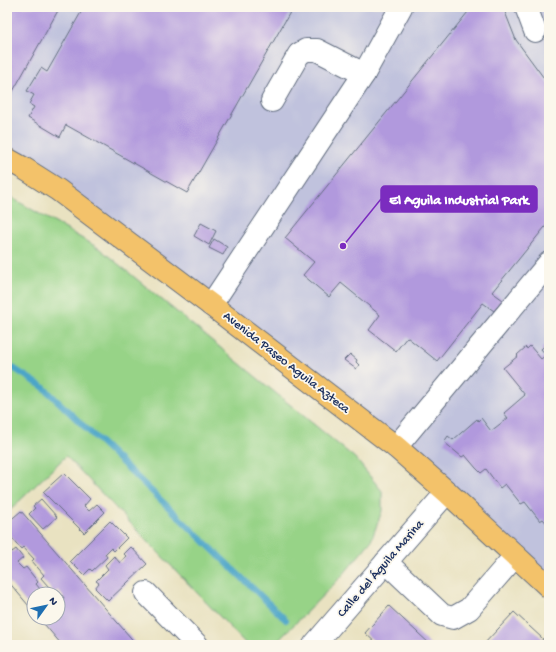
<svg xmlns="http://www.w3.org/2000/svg" width="556" height="652" font-family="'Gochi Hand',sans-serif">
<style>
.industrial{fill:#c0c2dd}
.green{fill:#97d387;stroke:#598172}
.lines{fill:none;stroke-linecap:round;stroke-linejoin:round}
.stream{stroke:#4ba5c8;stroke-width:6}
.building{fill:#b199dd}
.minor-casing{stroke:#636e81;stroke-width:24}
.major-casing{stroke:#636e81;stroke-width:24}
.minor{stroke:#fff;stroke-width:22}
.major{stroke:#f3c26a;stroke-width:22}
.labels{text-anchor:middle;dominant-baseline:central;stroke-width:3.5;stroke-linejoin:round;paint-order:stroke}
.street-label{font-size:13px;fill:#1b2f5e;stroke:#fbf7ec}
.leader{fill:none;stroke:#7b2cbf;stroke-width:1.5}
.callout-dot{fill:#7b2cbf;stroke:#fbf7ec;stroke-width:1.5}
.callout{fill:#7b2cbf;stroke:#7b2cbf;stroke-width:1.5}
.callout-label{font-size:14px;text-anchor:middle;font-weight:bold;fill:#fff}
</style>
<rect width="100%" height="100%" fill="#fbf7ec"/>
<filter id="ink" filterUnits="userSpaceOnUse"><feTurbulence type="fractalNoise" baseFrequency=".025" numOctaves="2"/><feDisplacementMap in="SourceGraphic" scale="8" xChannelSelector="R" yChannelSelector="G"/><feConvolveMatrix kernelMatrix="1 2 1 2 8 2 1 2 1" color-interpolation-filters="sRGB"/></filter>
<filter id="wash" filterUnits="userSpaceOnUse"><feTurbulence type="fractalNoise" baseFrequency=".012" numOctaves="4" result="noise"/><feDisplacementMap in="SourceGraphic" scale="16" xChannelSelector="R" yChannelSelector="G"/><feGaussianBlur stdDeviation="0.9" result="paint"/><feColorMatrix in="noise" values="0 0 0 0 0 0 0 0 0 0 0 0 0 0 0 0 0 1.4 0 .05"/><feComposite in="paint" operator="in"/></filter>
<g filter="url(#wash)">
<rect width="100%" height="100%" fill="#e9e2c1"/>
<!-- industrial -->
<path class="industrial" d="M7 7H549V594L395 449 7 151Z"/>
<!-- green -->
<path class="green" d="M7 195 100 249 355 458 382 491V511L371 541 342 576 274 645H247L66 456 7 513Z"/>
<g class="lines">
<!-- stream -->
<path class="stream" d="M7 364 43 387 286 620"/>
</g>
<g id="blocks">
<!-- building -->
<g class="building">
<path d="M7 7H60L7 102Z"/>
<path d="M84 7H293L187 193 66 125 60 137 28 118 34 107 29 104 34 95 27 91 41 68 47 72Z"/>
<path d="M472 7H503L516 40 549 85V222L492 292 503 300 494 311 483 303 437 361 407 337 396 351 369 330 380 315 341 283 329 297 303 275 314 262 285 238Z"/>
<path d="M201 223 216 231 209 245 194 236Z"/>
<path d="M214 239 227 247 223 255 209 248Z"/>
<path d="M549 342V526L543 519 540 521 525 502 521 504 505 484 500 488 486 469 481 473 476 468 465 455 462 457 444 442 448 436 453 440 477 419 478 421 481 418 491 431 508 418 504 413 525 395 503 368 518 356 517 355 526 347 527 349 530 346 541 359 546 355 541 349Z"/>
<path d="M350 354 357 360 356 362 359 365 356 369 344 360Z"/>
<path d="M64 473 90 499 84 506 89 511 97 504 105 512 84 533 43 492Z"/>
<path d="M41 499 57 517 43 529 29 514 35 508 33 506Z"/>
<path d="M21 511 111 615 137 645H62L39 618H58V603L64 598 58 590 54 593 48 586 41 578 44 575 32 561 34 559 23 547 21 549 7 532 10 530 7 527V523Z"/>
<path d="M110 521 127 538 114 551 111 548 105 554 107 557 92 571 90 569 84 575 70 561Z"/>
<path d="M7 539 11 543 8 546 12 552 16 549 23 558 17 563 23 569 26 567 38 582 36 584 44 594H34V612L7 580Z"/>
<path d="M131 547 147 564 108 601 95 588 99 583 96 581 108 569 105 565 114 556 120 563 126 556 124 554Z"/>
<path d="M389 606 431 645H378L365 633Z"/>
<path d="M514 612 543 639 537 645H483Z"/>
</g>
</g>
</g>
<g filter="url(#ink)">
<use href="#blocks" fill-opacity="0" stroke="#636e81" stroke-width="1"/>
<g class="lines">
<!-- minor casing -->
<g class="minor-casing">
<g id="minor">
<path d="M526 7 535 31"/>
<path d="M272 101 299 54 306 50H317L364 74"/>
<path d="M211 305 364 74 401 7"/>
<path d="M396 447 549 263"/>
<path d="M386 562 442 615 453 618 469 609 515 556"/>
<path d="M146 593 197 645"/>
<path d="M314 645 447 492"/>
</g>
</g>
<!-- major casing -->
<g class="major-casing">
<path id="major" d="M7 159 25 169 58 190 211 305 396 447 447 492 549 587"/>
</g>
<!-- minor -->
<use href="#minor" class="minor"/>
<!-- major -->
<use href="#major" class="major"/>
</g>
</g>
<g class="labels">
<!-- street labels -->
<g class="street-label">
<text transform="translate(286 363) rotate(38)">Avenida Paseo Aguila Azteca</text>
<text transform="translate(381 569) rotate(-49)">Calle del Águila Marina</text>
</g>
</g>
<!-- callouts -->
<path class="leader" d="M343 246L381 199"/>
<circle class="callout-dot" cx="343" cy="246" r="4"/>
<rect class="callout" x="381" y="186" width="156" height="26" rx="4"/>
<g class="callout-label">
<text x="459" y="204">El Aguila Industrial Park</text>
</g>
<!-- margin -->
<rect width="556" height="652" fill="none" stroke="#fbf7ec" stroke-width="24"/>
<!-- north arrow -->
<g transform="translate(46 606) rotate(57)"><circle r="19" fill="#fbf7ec" stroke="#a1a7b3"/>
<path d="M0-3L7 15L0 10L-7 15Z" fill="#1f6fb2"/>
<text y="-6" font-size="11" font-weight="bold" text-anchor="middle" fill="#1b2f5e">N</text>
</g>
</svg>
